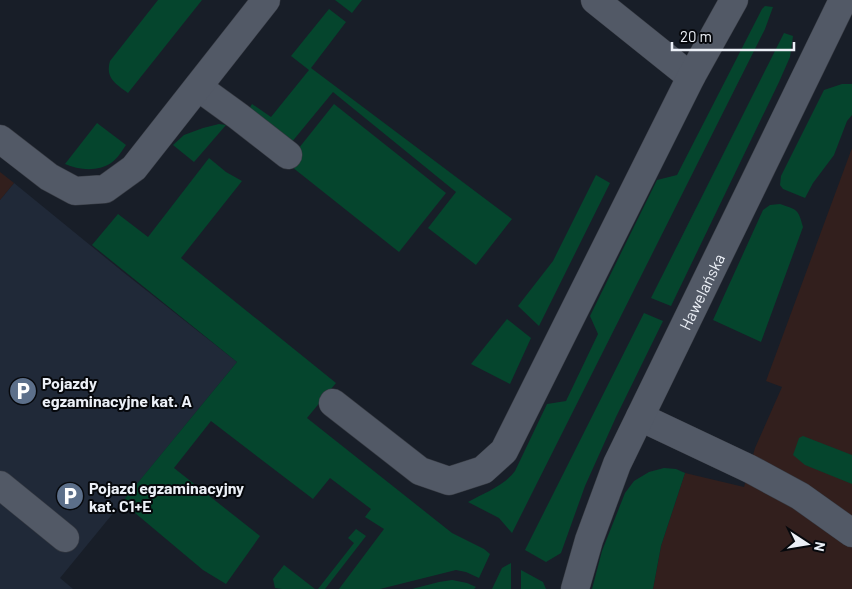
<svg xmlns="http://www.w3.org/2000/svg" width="852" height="589" font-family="Barlow,sans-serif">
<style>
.built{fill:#202938}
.industrial{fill:#321f1d}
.green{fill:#05452d}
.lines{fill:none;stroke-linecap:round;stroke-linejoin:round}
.minor-casing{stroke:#373b43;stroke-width:29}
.minor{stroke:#525966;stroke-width:28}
.labels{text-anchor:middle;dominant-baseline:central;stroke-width:4;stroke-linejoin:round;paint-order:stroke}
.street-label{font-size:16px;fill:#ecf0f7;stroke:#06080c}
.poi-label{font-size:16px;font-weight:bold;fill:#ecf0f7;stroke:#06080c;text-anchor:start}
</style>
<rect width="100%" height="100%" fill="#181e28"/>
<!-- built -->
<path class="built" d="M14 183 123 272 237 362 60 578 73 589H0V200Z"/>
<!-- industrial -->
<g class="industrial">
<path d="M852 148V589H653L661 546 685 473 744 487 755 448 782 387 766 381Z"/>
<path d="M0 172 14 183 0 200Z"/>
</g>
<!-- green -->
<g class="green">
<path d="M158 0H202L128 93C116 84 105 78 110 61Z"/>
<path d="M335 0H362L352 13Z"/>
<path d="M765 6 773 7 765 29 512 533 499 518 468 502C484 493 504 486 515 471L547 404 566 401 598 334 590 316 657 180 677 175 762 9Z"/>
<path d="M329 9 346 22 311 68 512 219 476 265 428 228 456 192 333 92 291 143 249 109 252 104 271 117 309 70 291 56Z"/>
<path d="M784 33 793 36 790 57 779 82 671 306 651 298Z"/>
<path d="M842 84H852V115L847 121 834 155 813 183 805 198 783 189 780 185 781 176 824 90Z"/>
<path d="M334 104 446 193 399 252 287 163Z"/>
<path d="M97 123 126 145C122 151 117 159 111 163 98 172 78 170 65 164Z"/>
<path d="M219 124 226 125 194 162 173 145 184 135 203 128Z"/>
<path d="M209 158 226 172 242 181 181 258 336 383 307 418 452 533 484 549 490 554 479 578 466 572 456 570 380 589H339L384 529 365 517 371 509 330 478 313 499 211 421 174 468 260 536 226 584 203 570 122 502 237 362 92 245 118 214 148 237Z"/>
<path d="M596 175 610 183 539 326 518 306 553 261Z"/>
<path d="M780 204C797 210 798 208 803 227L761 342 713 320 763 210 770 205Z"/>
<path d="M644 313 663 321 616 417 585 486 561 553 546 562 525 550Z"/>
<path d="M507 319 531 338 510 384 471 364Z"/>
<path d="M803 436 852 455V484L805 465 793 455 799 438Z"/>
<path d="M664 468 676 469 685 473 661 546 653 589H592L602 551 625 493 634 481 649 472Z"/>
<path d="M356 529 366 536 325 589H318L354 543 348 538Z"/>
<path d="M511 563V589H492L502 568Z"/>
<path d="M284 565 315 589H282L275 588 273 579Z"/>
<path d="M521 570 543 582 546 589H521Z"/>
<path d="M452 580 467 583 476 587 474 589H412L439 582Z"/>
</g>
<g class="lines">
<!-- minor casing -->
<g class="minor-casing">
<g id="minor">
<path d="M595 0 691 77"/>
<path d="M198 87 238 116 288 155"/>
<path d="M0 139 49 177 75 191 105 189 134 168 266 0"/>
<path d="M333 403 420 471 449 481 483 470 504 451 691 77 734 0"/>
<path d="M640 417 750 469 800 496 852 533"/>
<path d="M0 485 65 538"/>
<path id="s1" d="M575 589 589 540 617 464 843 0"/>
</g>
</g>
<!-- minor -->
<use href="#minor" class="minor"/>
</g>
<!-- icons -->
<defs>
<g id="parking-disc" transform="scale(1.4375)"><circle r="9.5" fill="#5c6f8a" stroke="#06080c"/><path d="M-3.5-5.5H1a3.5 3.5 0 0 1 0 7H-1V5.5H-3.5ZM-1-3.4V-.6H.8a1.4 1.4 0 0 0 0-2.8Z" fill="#fff"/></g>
</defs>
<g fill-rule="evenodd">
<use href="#parking-disc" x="23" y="391"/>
<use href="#parking-disc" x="70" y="496"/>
</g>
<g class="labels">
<!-- street labels -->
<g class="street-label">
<text stroke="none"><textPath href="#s1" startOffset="324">Hawelańska</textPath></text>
</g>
<!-- poi labels -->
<g class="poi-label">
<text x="42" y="382">Pojazdy<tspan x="42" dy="18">egzaminacyjne kat. A</tspan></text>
<text x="89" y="487">Pojazd egzaminacyjny<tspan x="89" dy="18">kat. C1+E</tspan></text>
</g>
</g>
<!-- north arrow -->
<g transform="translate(807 544) rotate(102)" stroke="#06080c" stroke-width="4" paint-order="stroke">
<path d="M0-4L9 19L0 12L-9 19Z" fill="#ecf0f7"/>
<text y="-8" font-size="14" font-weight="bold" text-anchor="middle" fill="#ecf0f7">N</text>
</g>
<!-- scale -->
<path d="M672 42v8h122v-8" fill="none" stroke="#ecf0f7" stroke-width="2.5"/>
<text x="680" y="42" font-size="15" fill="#ecf0f7" stroke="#06080c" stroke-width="4" paint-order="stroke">20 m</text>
</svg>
